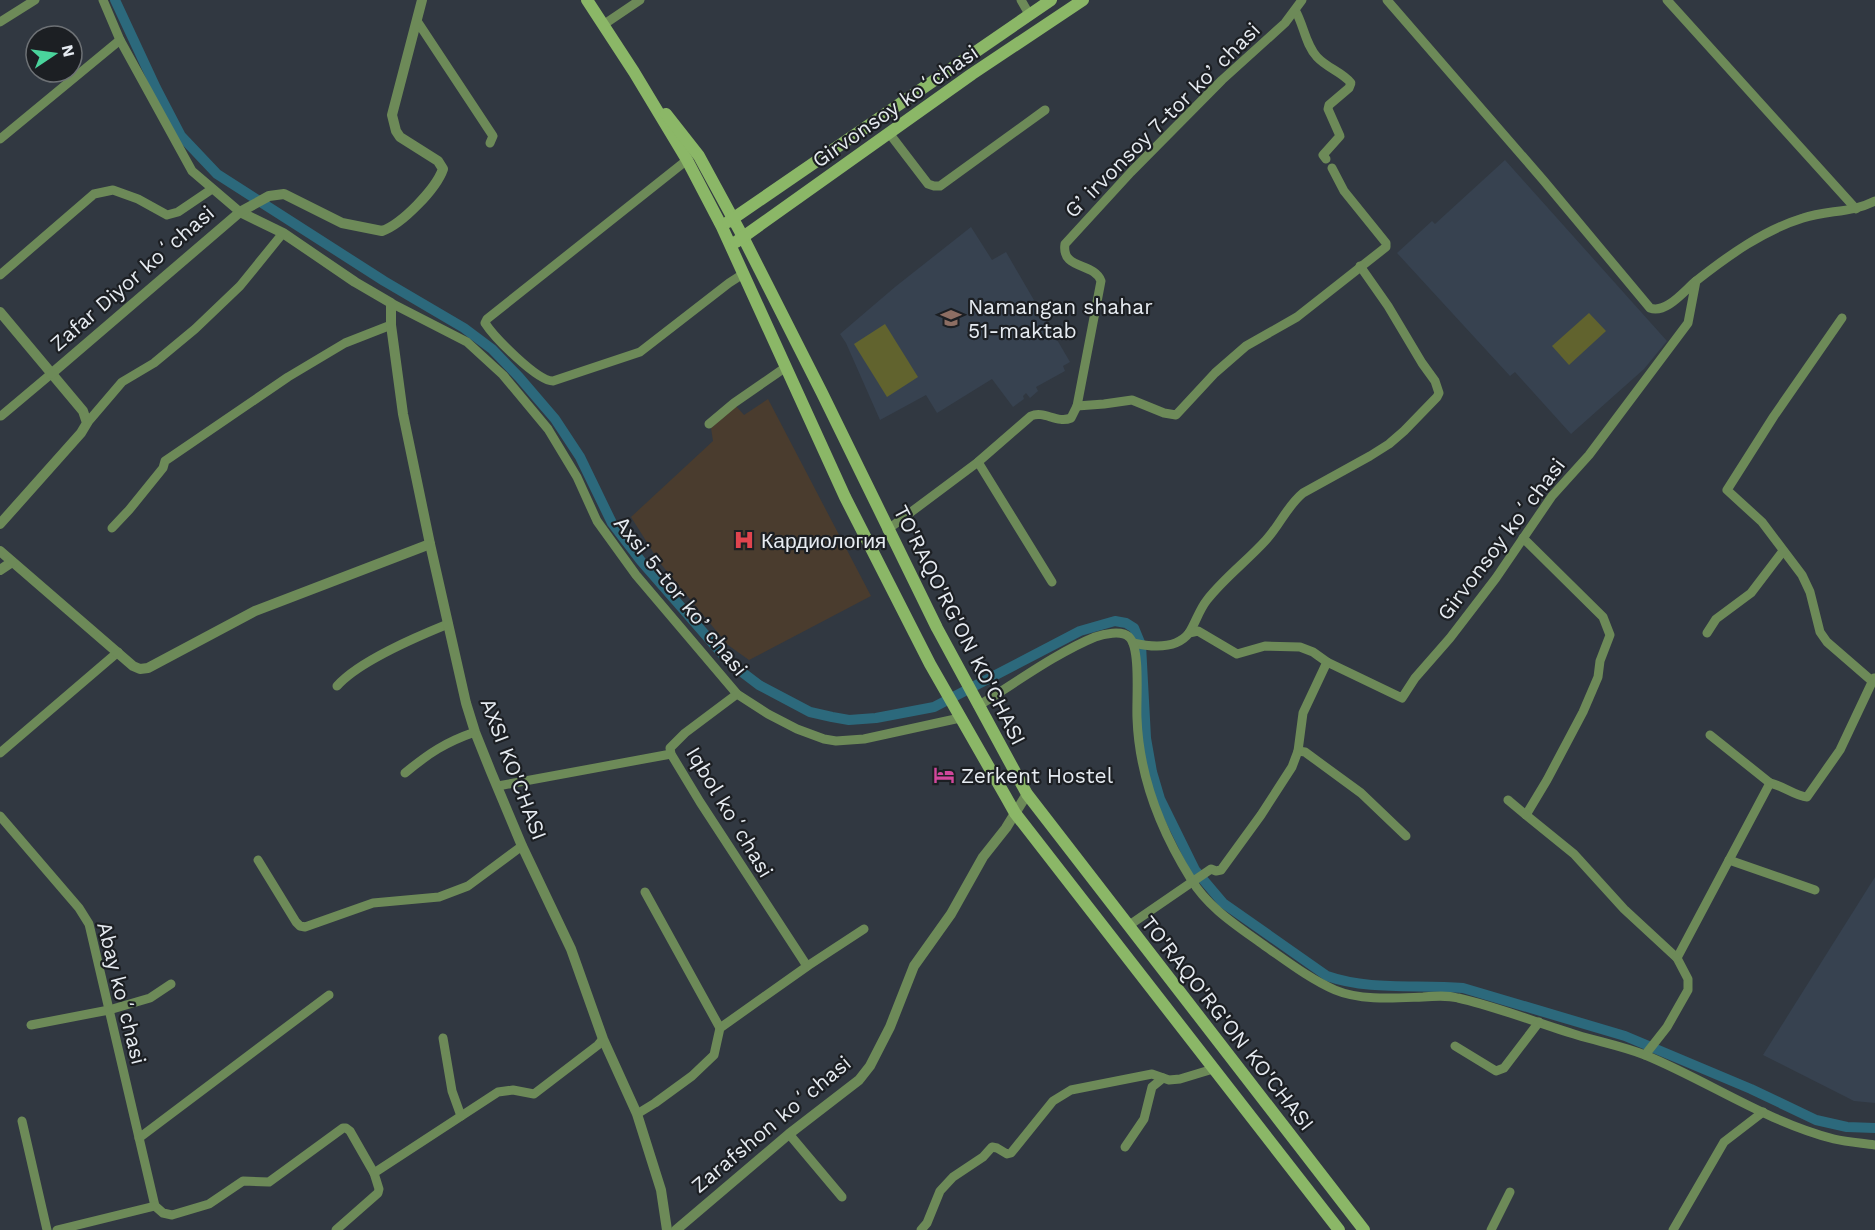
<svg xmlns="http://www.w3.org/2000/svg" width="1875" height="1230" font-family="'Work Sans',sans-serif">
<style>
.built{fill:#374250}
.medical{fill:#4a3c2e}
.green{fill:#61632e}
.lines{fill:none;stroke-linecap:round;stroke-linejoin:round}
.canal{stroke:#2c697c;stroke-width:10}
.minor{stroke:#6d8a58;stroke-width:9}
.tertiary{stroke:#6d8a58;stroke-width:10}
.secondary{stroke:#8bb767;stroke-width:12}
.labels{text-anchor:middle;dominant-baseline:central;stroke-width:4.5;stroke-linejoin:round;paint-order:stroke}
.street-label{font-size:21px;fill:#e6ebf1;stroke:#1c1f23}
.poi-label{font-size:21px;fill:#e6ebf1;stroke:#1c1f23;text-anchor:start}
</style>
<rect width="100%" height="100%" fill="#313841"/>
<!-- built -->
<g class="built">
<path d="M1505 160 1667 341 1644 369 1571 434 1515 372 1510 376 1397 253 1432 221 1435 224Z"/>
<path d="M971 227 992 260 1006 252 1070 362 1063 366 1065 371 1036 387 1038 391 1030 398 1026 393 1023 396 1024 399 1013 407 992 379 937 413 926 395 880 420 846 343 840 334 895 287Z"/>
<path d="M1875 877V1103L1854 1101 1763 1055Z"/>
</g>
<!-- medical -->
<path class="medical" d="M768 399 871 596 749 660 728 645 660 563 631 517 713 441 711 428 736 406 744 415Z"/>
<!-- green -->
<g class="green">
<path d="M1589 313 1606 331 1569 365 1552 346Z"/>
<path d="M885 324 918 377 887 397 854 344Z"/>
</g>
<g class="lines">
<!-- canal -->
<path class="canal" d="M115 0 156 88 181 136 217 174 384 281 464 328 492 349 519 377 555 419 580 457 612 523 641 561 730 663 759 685 810 712 832 717 849 720 876 718 934 707 1080 631 1115 621 1126 623 1134 628 1141 645 1146 738 1152 772 1160 799 1195 870 1223 903 1327 976C1370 991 1417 984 1463 988L1625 1036 1751 1089 1816 1120 1847 1127 1875 1128"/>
<!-- minor -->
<g class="minor">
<path d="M103 0 120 40 192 171 240 212"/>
<path d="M1021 0 1029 14"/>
<path d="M1387 0 1544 181 1650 308C1666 314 1684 291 1696 281"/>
<path d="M1667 0 1856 209"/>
<path d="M1295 10C1304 25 1305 44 1317 57 1327 68 1342 72 1351 83L1349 88 1329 105 1328 109 1340 136 1323 155 1326 159"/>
<path d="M417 21 493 136 490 143"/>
<path d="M0 22 35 0"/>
<path d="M603 25 640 0"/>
<path d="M889 133 928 184 934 186H940L1045 110"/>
<path d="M0 139 120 40"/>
<path d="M687 160 487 319 485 323C494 337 537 381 553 381L640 352 729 283 743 274"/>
<path d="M0 275 94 194 113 190 138 199 167 215 178 212 212 189"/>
<path d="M391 303 467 342 503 375 548 429 577 477 597 521 636 575 737 694 768 714 797 729 824 739 836 741 864 739 960 718"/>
<path d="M1842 318 1774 416 1727 490 1762 522 1802 575 1810 592 1820 632 1827 642 1872 681"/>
<path d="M1077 406 1104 404 1132 400 1164 413 1176 415 1215 373 1246 346 1297 317 1386 247V243L1344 191 1332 168"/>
<path d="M1 416 51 374"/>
<path d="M87 423 122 382 154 363 195 329 240 286 283 233"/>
<path d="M709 424 734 403 786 367"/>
<path d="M978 462 1052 582"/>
<path d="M112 528 129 510 163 468 165 461 288 377 345 343 391 325"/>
<path d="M887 530 978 462 1031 416C1044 410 1057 424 1071 418L1077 406 1101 281C1094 262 1061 270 1065 244L1131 172 1222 80 1285 23 1302 0"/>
<path d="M1523 538 1603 617 1610 635 1600 661 1598 677 1583 712 1547 780 1526 815 1574 854 1624 909 1677 958 1688 979V990L1667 1027 1645 1055"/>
<path d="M1189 633C1196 622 1199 610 1207 600 1224 578 1247 561 1266 540 1280 525 1287 506 1303 493L1370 456 1389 444 1404 431 1437 397 1439 393 1435 381 1422 363 1388 306 1360 266"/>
<path d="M1707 633 1716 619 1751 593 1783 551"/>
<path d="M1133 643C1151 647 1176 650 1189 633L1198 631 1237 654 1265 646 1300 647 1313 652 1327 662"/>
<path d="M337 686C359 661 416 637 448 624"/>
<path d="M737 694 685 733 670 748 671 754 700 802 807 966"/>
<path d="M978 706C1014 684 1056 653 1095 637 1103 634 1122 630 1129 637 1141 648 1136 701 1137 718 1139 775 1161 831 1191 879 1208 908 1239 927 1265 946 1288 962 1310 979 1335 990 1361 1001 1396 998 1423 997 1435 996 1447 995 1458 998 1498 1007 1537 1023 1577 1035 1600 1042 1622 1046 1645 1055 1708 1081 1767 1122 1834 1139 1847 1142 1861 1143 1875 1145"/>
<path d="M1710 735 1770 783"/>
<path d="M1298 751 1305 752 1361 793 1406 836"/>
<path d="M0 753 118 652"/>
<path d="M405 773C429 753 446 742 475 732"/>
<path d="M498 786 671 754"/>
<path d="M1508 800 1526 815"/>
<path d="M0 816 79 908 89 924 155 1206"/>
<path d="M258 860 296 922 300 926 305 927 373 903 439 897 468 886 522 846"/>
<path d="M1729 860 1815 890"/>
<path d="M645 892 720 1028"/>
<path d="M1128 926 1211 869 1216 871 1221 870 1261 815 1292 767 1298 751 1303 713 1327 662 1402 698 1415 678 1450 638 1496 578 1552 496 1589 455 1688 323 1696 281C1729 255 1764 230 1803 218 1827 210 1852 213 1875 201"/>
<path d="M1677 958 1770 783C1784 786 1795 796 1807 797L1840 750 1874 678"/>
<path d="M31 1025 109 1010 150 998 171 984"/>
<path d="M443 1038 452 1091 461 1116"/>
<path d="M1455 1046 1496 1071 1504 1068 1539 1022"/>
<path d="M637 1114 655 1103 692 1076 714 1055 720 1028 809 965 864 929"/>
<path d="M22 1121 47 1230"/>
<path d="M789 1134 842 1197"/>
<path d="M139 1138 329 995"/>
<path d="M1125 1147 1144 1119 1152 1087 1163 1078"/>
<path d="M155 1206 163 1213 172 1215 209 1204 243 1181 269 1182 343 1128H346L350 1131 374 1173"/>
<path d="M57 1230 155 1206"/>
<path d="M336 1230 378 1193 379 1189 374 1173 498 1092 513 1090 534 1094 598 1045 603 1039"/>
<path d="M921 1230 927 1223 940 1191 953 1177 983 1157 992 1147 997 1148 1007 1154 1011 1153 1053 1101 1071 1090 1152 1074 1169 1080 1180 1079 1213 1069"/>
<path d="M1491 1230 1510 1192"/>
<path d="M1673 1230 1724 1142 1763 1112"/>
</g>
<!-- tertiary -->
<g class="tertiary">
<path d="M240 212 283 233 355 282 391 303V325L403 414 430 544 466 703 475 732 491 772 522 846 571 949 603 1039 637 1114 661 1190 667 1230"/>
<path d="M0 312 83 411 87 423 81 433 0 524"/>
<path d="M51 374 240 212 269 196 284 194 342 223 382 231C402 224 436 189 443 169L438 161 400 137 396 131 392 115 422 0"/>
<path d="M0 551 133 666 140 669 148 668 255 611 430 544"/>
<path d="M0 570 12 562"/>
<path d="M676 1230 789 1134 859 1080 870 1066 890 1027 914 966 951 914 983 857 1006 828 1027 794"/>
</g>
<!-- secondary -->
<g class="secondary">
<path d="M587 0 634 72 687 160 722 227 845 497 930 664 1006 797 1015 813 1339 1230"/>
<path d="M666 114 699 156 743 237 822 393 937 628 1027 794 1364 1230"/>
<path d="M728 222 1051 0"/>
<path d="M736 242 972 74 1083 0"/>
</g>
</g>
<!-- icons -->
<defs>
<g id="school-bare" transform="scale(1.62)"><path d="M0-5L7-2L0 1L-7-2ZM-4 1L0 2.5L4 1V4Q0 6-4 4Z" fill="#8d6e63" stroke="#1c1f23" stroke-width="2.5" paint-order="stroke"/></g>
<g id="hospital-bare" transform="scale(1.62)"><path d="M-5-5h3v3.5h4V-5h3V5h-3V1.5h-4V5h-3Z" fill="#e0444e" stroke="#1c1f23" stroke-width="2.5" paint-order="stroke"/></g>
<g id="hotel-bare" transform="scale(1.62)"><path d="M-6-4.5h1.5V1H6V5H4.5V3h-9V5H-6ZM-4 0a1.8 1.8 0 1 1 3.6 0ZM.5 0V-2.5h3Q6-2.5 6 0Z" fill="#d1479c" stroke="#1c1f23" stroke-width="2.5" paint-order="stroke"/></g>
</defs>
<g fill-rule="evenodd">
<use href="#school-bare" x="951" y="318"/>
<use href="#hospital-bare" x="744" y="540"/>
<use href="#hotel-bare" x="944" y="775"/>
</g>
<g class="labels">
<!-- street labels -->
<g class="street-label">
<text transform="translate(895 106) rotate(-35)">Girvonsoy koʻchasi</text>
<text transform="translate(1162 120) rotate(-45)">Gʼirvonsoy 7-tor koʼchasi</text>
<text transform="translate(132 278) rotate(-41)">Zafar Diyor koʻchasi</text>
<text transform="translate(1501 539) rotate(-53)">Girvonsoy koʻchasi</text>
<text transform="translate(681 596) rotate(51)">Аxsi 5-tor koʼchasi</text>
<text transform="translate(960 625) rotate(63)">TO'RAQO'RG'ON KO'CHASI</text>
<text transform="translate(514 769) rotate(69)">AXSI KO'CHASI</text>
<text transform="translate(730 812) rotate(59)">Iqbol koʻchasi</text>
<text transform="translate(122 993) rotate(76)">Abay koʻchasi</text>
<text transform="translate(1228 1023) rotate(52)">TO'RAQO'RG'ON KO'CHASI</text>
<text transform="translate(771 1124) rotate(-40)">Zarafshon koʻchasi</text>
</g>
<!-- poi labels -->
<g class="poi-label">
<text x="968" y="306">Namangan shahar<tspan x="968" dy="24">51-maktab</tspan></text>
<text x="761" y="540">Кардиология</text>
<text x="961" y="775">Zerkent Hostel</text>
</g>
</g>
<!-- north arrow -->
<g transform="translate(54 54) rotate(77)"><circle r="28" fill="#1c1f23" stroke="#6d7175" stroke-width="1.5"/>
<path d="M0-4.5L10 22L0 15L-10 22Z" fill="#4ad49c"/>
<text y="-9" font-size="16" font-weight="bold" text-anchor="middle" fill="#e6ebf1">N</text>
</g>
</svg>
